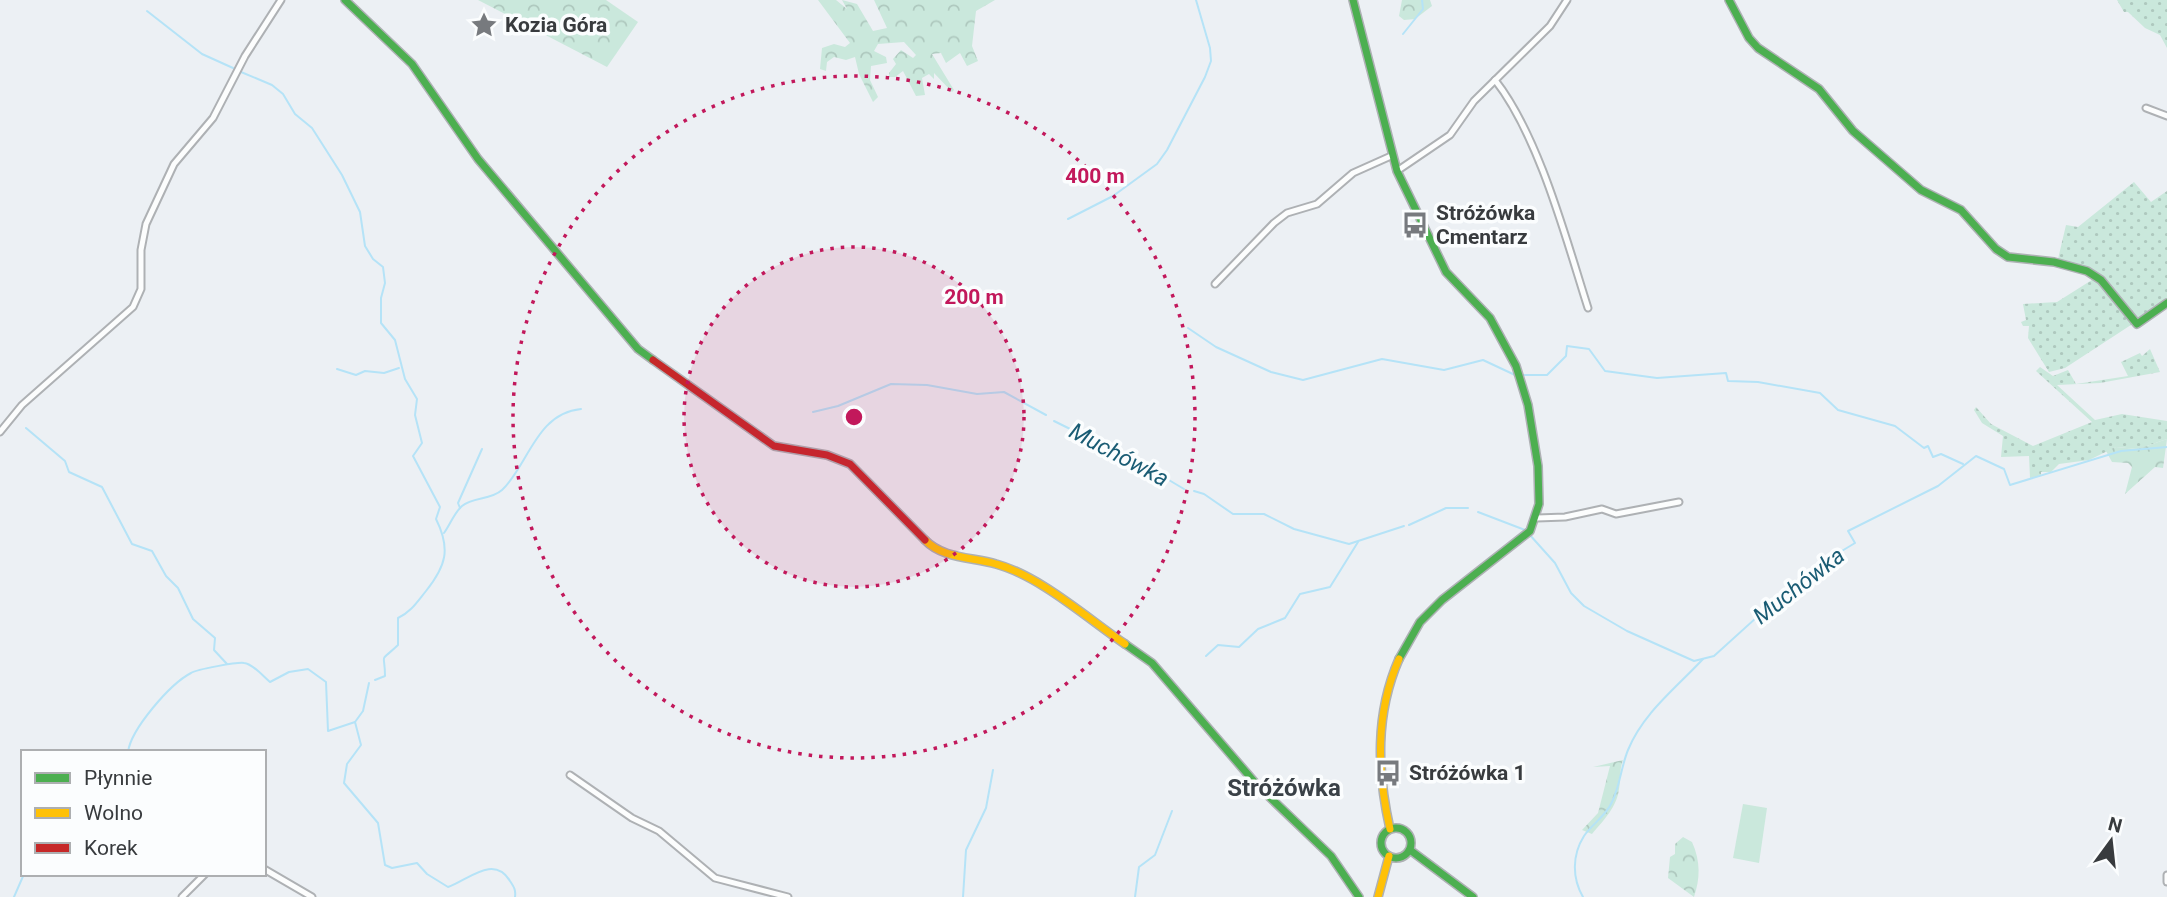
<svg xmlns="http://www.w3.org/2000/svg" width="2167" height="897" font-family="Roboto,sans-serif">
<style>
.grass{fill:url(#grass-dots)}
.forest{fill:url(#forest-crowns)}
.garden{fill:#cae8dc}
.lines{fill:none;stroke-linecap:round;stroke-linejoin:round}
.stream{stroke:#b5e3f7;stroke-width:2}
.street-casing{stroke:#aeb1b4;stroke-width:9}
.fast-casing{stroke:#aeb1b4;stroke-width:10}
.slow-casing{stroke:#aeb1b4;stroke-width:10}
.jam-casing{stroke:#aeb1b4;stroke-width:10}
.street{stroke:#fcfdfd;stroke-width:5}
.fast{stroke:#4caf50;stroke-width:7}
.slow{stroke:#ffc107;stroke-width:7}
.jam{stroke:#c62828;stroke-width:7}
.ring{fill:none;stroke:#c2185b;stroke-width:3.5;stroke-dasharray:3.5 7}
.labels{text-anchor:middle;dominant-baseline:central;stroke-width:7;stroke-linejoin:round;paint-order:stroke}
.poi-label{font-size:21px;font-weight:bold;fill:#383b3e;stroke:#fbfdfe;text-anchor:start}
.water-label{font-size:23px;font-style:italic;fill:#1a5c74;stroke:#fbfdfe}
.quarter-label{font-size:24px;font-weight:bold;fill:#3a4147;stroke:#fbfdfe}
.centre{fill:#c2185b;stroke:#fbfdfe;stroke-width:3.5}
.ring-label{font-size:21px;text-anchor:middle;font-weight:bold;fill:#c2185b;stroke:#fbfdfe;stroke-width:7;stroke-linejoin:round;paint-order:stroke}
</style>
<defs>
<pattern id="grass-dots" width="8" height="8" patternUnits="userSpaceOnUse" patternTransform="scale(1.75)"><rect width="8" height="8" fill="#cae8dc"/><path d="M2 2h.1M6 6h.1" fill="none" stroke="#aec8be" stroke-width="1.8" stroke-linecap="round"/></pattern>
<pattern id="forest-crowns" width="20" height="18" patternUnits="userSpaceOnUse" patternTransform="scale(1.75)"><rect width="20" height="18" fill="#cae8dc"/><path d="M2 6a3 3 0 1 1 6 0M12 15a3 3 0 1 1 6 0" fill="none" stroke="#aec8be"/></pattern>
</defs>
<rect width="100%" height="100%" fill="#ecf0f4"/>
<!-- grass -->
<g class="grass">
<path d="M2117 0H2167V48L2160 35 2145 28 2128 12H2124Z"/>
<path d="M2134 182 2151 202 2167 191V301L2138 320 2100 279 2058 259 2066 225 2078 227Z"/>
<path d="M2095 278 2134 323 2065 368 2049 372 2028 338 2029 326H2023L2021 322 2026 320 2023 304 2057 302Z"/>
<path d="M2150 349 2160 372 2100 383 2057 385 2095 420 2122 414 2167 421V439L2138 449 2116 447 2089 460 2059 464 2051 472H2041V476L2030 478 2029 456 2001 457 2003 436 1982 423 1974 410 1976 407 1991 424 2033 446 2092 422 2036 371 2040 367 2053 376 2068 370 2076 384 2128 376 2121 362 2140 353 2142 356Z"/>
</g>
<!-- forest -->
<g class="forest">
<path d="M478 0H606L638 22 607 67Z"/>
<path d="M818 0H836L847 9 842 0 857 4 873 31 887 28 874 0H995L976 11 972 46 978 61 967 66 960 53 946 63 941 53 932 54 954 90 952 92 934 73V79L929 74 922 78 925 95 916 96 903 71 895 77H889V73L896 64 893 59 901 50 913 58 916 55 904 42 878 44 874 51 886 57 887 63 871 66 870 80 878 97 873 102 859 74 855 57 846 60 834 57 827 62 826 71 820 69 822 48 834 44 845 47 850 43Z"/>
<path d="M1402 0H1430L1432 6 1415 19 1404 20 1399 16Z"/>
<path d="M2167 439 2163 468 2155 467 2125 494 2132 467 2128 463 2112 462 2106 451 2116 447 2138 449Z"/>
<path d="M1623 760C1619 771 1621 778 1619 789 1617 807 1603 821 1592 834L1582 830 1598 813 1610 766 1593 767Z"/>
<path d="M1683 837 1692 842C1701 862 1700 879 1694 897L1668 878 1670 857 1675 854V844Z"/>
</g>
<!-- garden -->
<path class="garden" d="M1743 804 1767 808 1759 863 1733 858Z"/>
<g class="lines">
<!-- stream -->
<g class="stream">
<path d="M147 11 202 54 233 68"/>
<path d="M1403 34 1423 9 1422 0"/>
<path d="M241 72 272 85 283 94 295 114 312 128 342 175 360 212 365 246 373 259 383 267 385 283 381 298V323L395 340 405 379 417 399 415 415 422 443 413 456 440 507 436 519C451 549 446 566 426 591 417 602 411 612 398 618V645C378 664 385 651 385 676L375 680"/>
<path d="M1068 219 1113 196 1157 164 1167 150 1205 77 1211 61 1210 48 1196 0"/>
<path d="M1188 328 1216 347 1271 372 1303 380 1382 359 1444 370 1483 360 1515 375"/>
<path d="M337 369 356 375 365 371 384 373 399 368"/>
<path d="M1521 375H1547L1566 356 1567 346 1589 349 1605 371 1657 378 1726 373 1728 381 1758 382 1820 393 1838 410 1895 426 1924 448 1928 446 1933 457 1941 454 1963 464"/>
<path d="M813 412 838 406 891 384 927 385 977 394 1004 392 1046 415"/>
<path d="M1054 421 1147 467 1184 489"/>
<path d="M26 428 65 461 69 472 102 487 132 544 152 551 166 576 178 588 193 619 215 638 214 650 227 664"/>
<path d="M1194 491 1204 494 1233 514H1264L1294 529 1349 544 1404 526"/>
<path d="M460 508 458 503 482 449"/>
<path d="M1478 512 1525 530"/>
<path d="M1409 525 1446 508H1468"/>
<path d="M444 533C450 525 454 513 462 506 473 497 491 500 502 490 528 466 536 413 581 409"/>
<path d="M1529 534 1555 563 1571 593 1584 606 1627 631 1694 661 1714 656 1788 589 1817 566 1855 543 1848 531 1938 486 1976 456 2004 469 2010 485 2121 451 2167 447"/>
<path d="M1206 656 1218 645 1239 647 1258 629 1285 618 1300 594 1330 587 1358 542"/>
<path d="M355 722 363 711 369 683"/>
<path d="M128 752C131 729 170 684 191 673 197 669 238 662 244 663 253 664 263 676 270 682L289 672 308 669 326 682 328 731 355 722 361 745 347 764 344 783 378 823 385 865 392 868 417 863 427 874 448 887C468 880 494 854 510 881 514 887 516 890 515 897"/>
<path d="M14 897 24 874"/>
<path d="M963 897 966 850 986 808 993 770"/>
<path d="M1135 897 1139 867 1155 855 1172 811"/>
<path d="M1583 897C1572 878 1572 855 1584 836 1592 824 1606 816 1612 802 1620 786 1621 767 1628 750 1643 713 1676 688 1703 659"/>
</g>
<!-- street casing -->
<g class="street-casing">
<g id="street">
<path d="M1495 80C1539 136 1566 239 1588 308"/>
<path d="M2146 108 2167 116"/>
<path d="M1397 171 1450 135 1474 101 1550 26 1567 0"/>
<path d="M1215 284 1274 223 1287 213 1317 204 1353 173 1391 156"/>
<path d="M0 432 22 405 133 307 141 289V250L146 224 174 164 213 118 245 56 281 0"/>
<path d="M1537 518 1565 517 1602 509 1616 514 1679 502"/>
<path d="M570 775 632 818 659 831 715 878 788 897"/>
<path d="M264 869 312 897"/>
<path d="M2167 875V882"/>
<path d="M182 897 205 874"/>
</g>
</g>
<!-- fast casing -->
<g class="fast-casing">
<g id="fast">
<path d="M345 0 412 64 478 159 638 349 653 360"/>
<path d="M1353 0 1397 171 1446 272 1490 318 1516 366 1528 405 1538 466 1539 504 1530 531 1442 600 1420 622 1399 659"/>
<path d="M1729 0 1749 38 1758 48 1819 89 1853 131 1921 190 1961 210 1996 249 2008 257 2054 262 2087 271 2101 280 2137 324 2167 303"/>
<path d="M1125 644 1152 663 1257 785 1331 856 1359 897"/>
<circle cx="1396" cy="843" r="15"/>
<path d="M1410 850 1473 897"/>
</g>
</g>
<!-- slow casing -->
<g class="slow-casing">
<g id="slow">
<path d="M925 540C943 559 973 557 996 564 1040 576 1087 618 1125 644"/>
<path d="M1390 829C1377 771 1375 714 1399 659"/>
<path d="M1378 897 1389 856"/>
</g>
</g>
<!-- jam casing -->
<g class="jam-casing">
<path id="jam" d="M653 360 774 446 827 455 850 464 925 540"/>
</g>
<!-- street -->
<use href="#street" class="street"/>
<!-- fast -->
<use href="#fast" class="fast"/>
<!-- slow -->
<use href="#slow" class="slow"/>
<!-- jam -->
<use href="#jam" class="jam"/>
</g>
<!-- distance rings -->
<circle cx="854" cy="417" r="170" fill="#c2185b" fill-opacity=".12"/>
<g class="ring">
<circle cx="854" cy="417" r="170"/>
<circle cx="854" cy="417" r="341"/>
</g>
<!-- icons -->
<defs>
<g id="sight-bare" transform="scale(2.1)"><path d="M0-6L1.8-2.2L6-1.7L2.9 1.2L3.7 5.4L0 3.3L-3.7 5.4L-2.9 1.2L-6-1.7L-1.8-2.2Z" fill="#777a7e" stroke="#fbfdfe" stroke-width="2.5" paint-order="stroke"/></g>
<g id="bus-bare" transform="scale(2.1)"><path d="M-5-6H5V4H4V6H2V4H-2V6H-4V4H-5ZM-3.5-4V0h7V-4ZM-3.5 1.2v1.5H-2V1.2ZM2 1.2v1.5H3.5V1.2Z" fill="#777a7e" stroke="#fbfdfe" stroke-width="2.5" paint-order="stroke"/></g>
</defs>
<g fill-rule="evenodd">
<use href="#sight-bare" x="484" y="25"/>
<use href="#bus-bare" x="1415" y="225"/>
<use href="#bus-bare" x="1388" y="773"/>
</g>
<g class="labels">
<!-- poi labels -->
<g class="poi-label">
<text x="505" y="25">Kozia Góra</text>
<text x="1436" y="213">Stróżówka<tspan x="1436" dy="24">Cmentarz</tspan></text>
<text x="1409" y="773">Stróżówka 1</text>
</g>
<!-- water labels -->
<g class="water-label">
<text transform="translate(1119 455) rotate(28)">Muchówka</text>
<text transform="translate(1799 586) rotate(-38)">Muchówka</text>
</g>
<!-- quarter labels -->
<g class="quarter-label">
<text x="1284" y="788">Stróżówka</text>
</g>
</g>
<circle cx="854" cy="417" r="10" class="centre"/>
<g class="ring-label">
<text x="1095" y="183">400 m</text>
<text x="974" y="304">200 m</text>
</g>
<!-- legend -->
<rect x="21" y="750" width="245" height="126" fill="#fbfdfe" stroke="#adafb1" stroke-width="2"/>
<rect x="35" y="773" width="35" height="10" fill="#4caf50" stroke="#adafb1" stroke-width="2"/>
<text x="84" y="785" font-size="21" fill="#383b3e">Płynnie</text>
<rect x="35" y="808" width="35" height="10" fill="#ffc107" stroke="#adafb1" stroke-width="2"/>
<text x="84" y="820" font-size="21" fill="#383b3e">Wolno</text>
<rect x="35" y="843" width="35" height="10" fill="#c62828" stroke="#adafb1" stroke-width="2"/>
<text x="84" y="855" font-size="21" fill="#383b3e">Korek</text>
<!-- north arrow -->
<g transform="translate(2111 841) rotate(15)" stroke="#fbfdfe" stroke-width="5" paint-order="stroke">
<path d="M0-5L12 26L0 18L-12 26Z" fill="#383b3e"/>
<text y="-10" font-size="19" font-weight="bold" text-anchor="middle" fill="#383b3e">N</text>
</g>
</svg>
